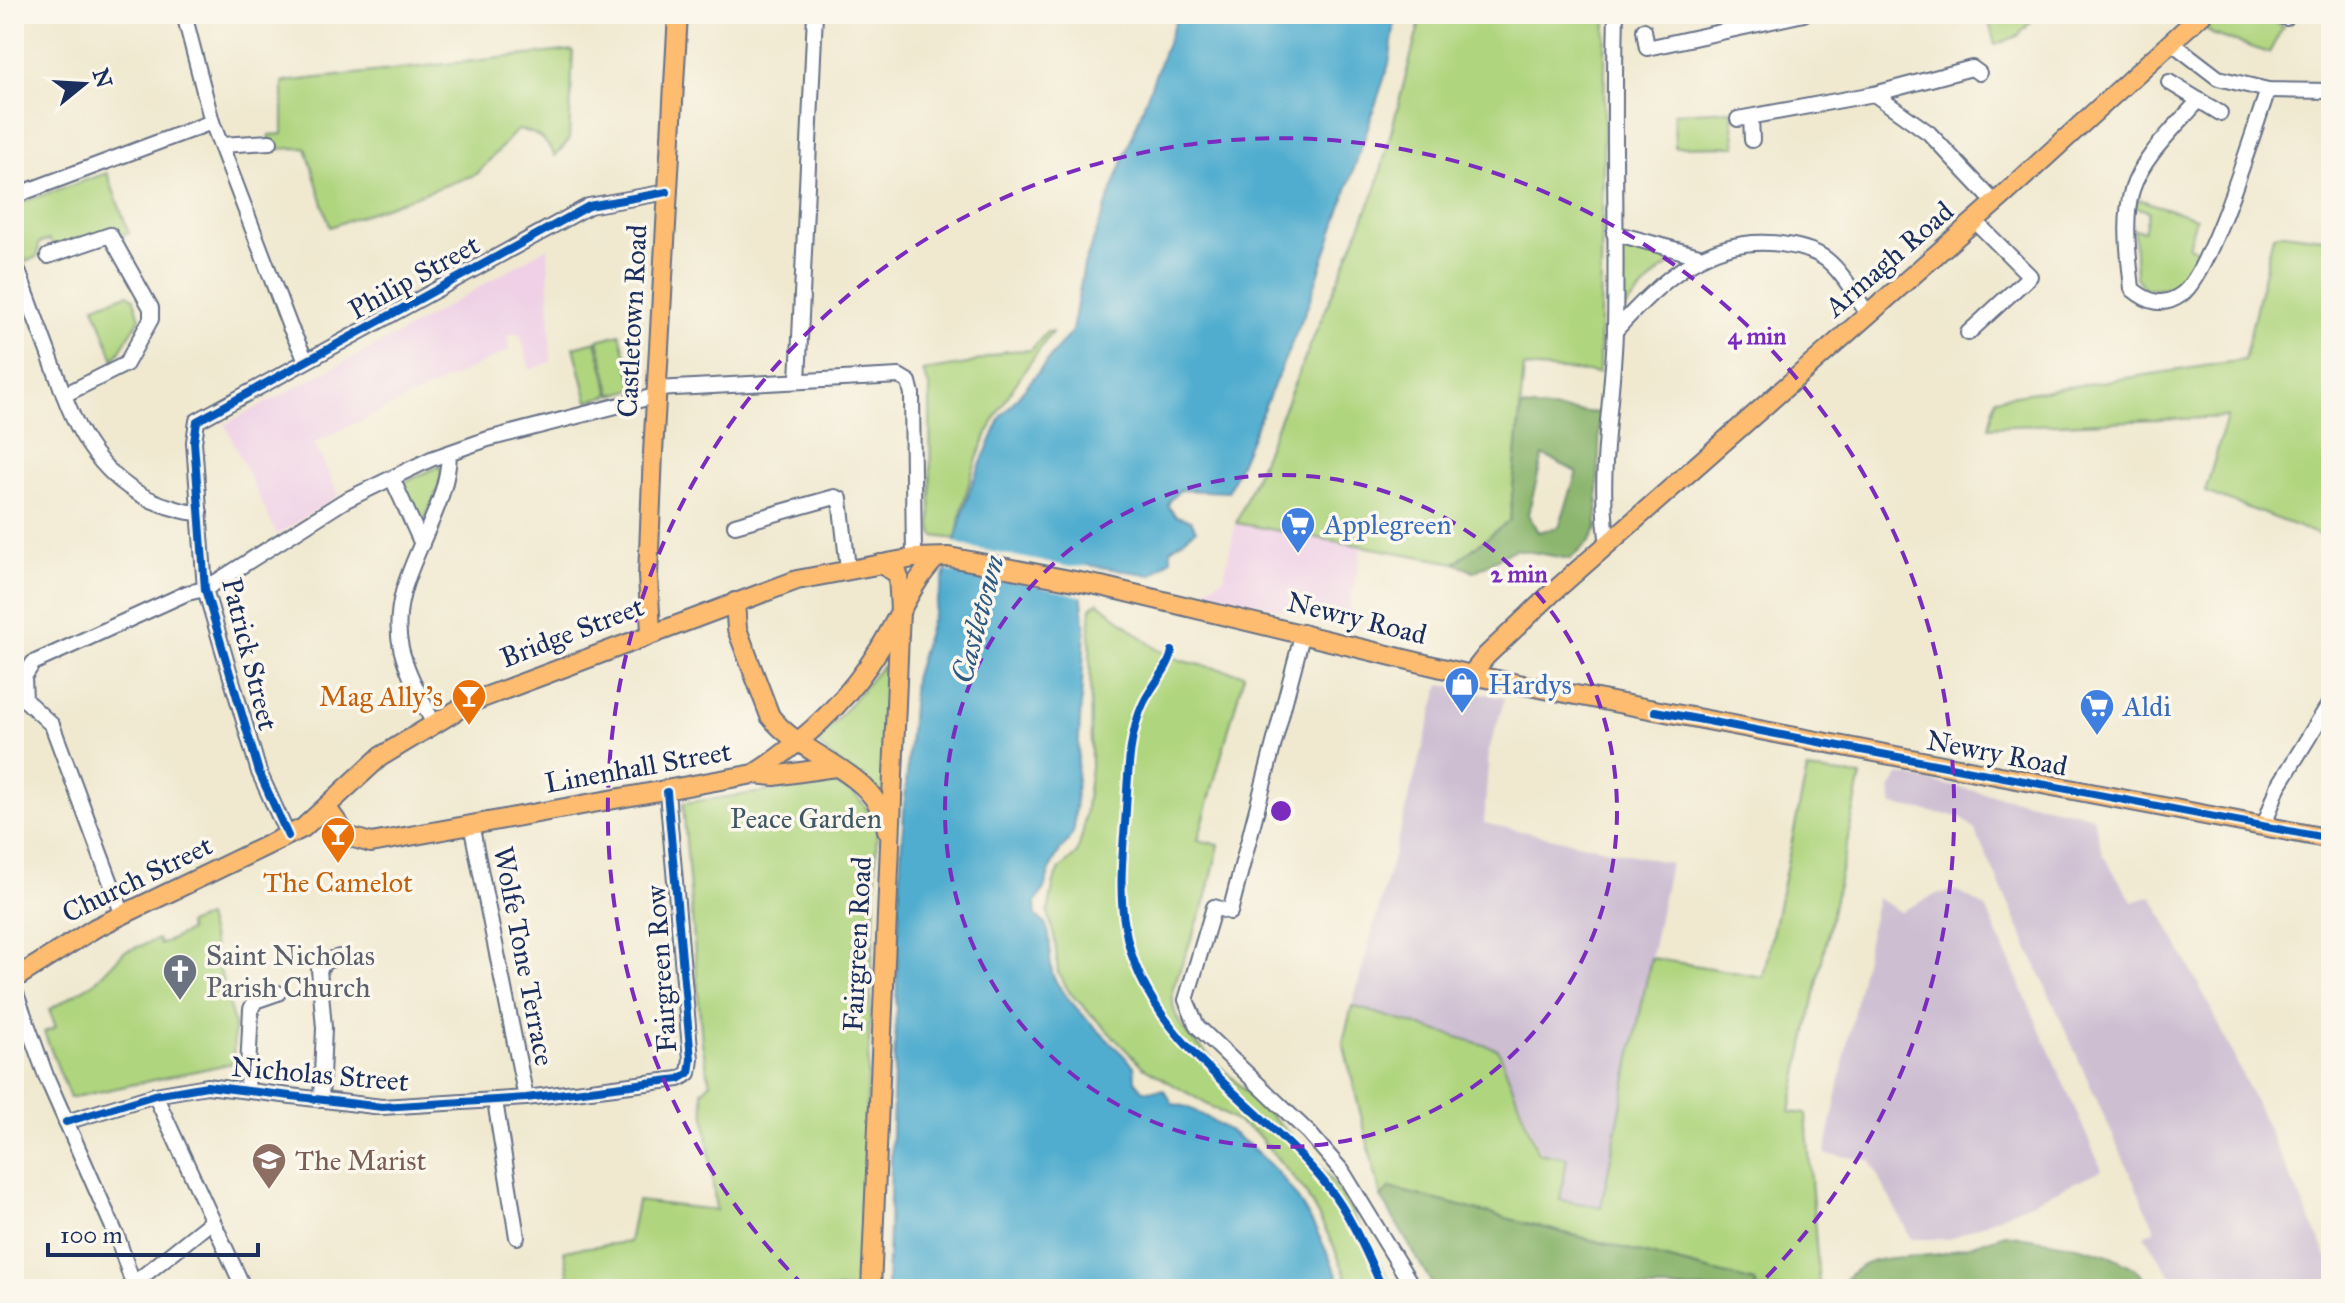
<svg xmlns="http://www.w3.org/2000/svg" width="2345" height="1303" font-family="'IM FELL Great Primer',serif">
<style>
.built{fill:#efd0e6}
.industrial{fill:#cdbed2}
.green{fill:#b0d57f;stroke:#66826e;stroke-width:2}
.forest{fill:#8cb66e;stroke:#547266;stroke-width:2;fill-rule:evenodd}
.water{fill:#51adcf;stroke:#366e96;stroke-width:2}
.pier{fill:#f0e9d0}
.lines{fill:none;stroke-linecap:round;stroke-linejoin:round}
.minor-casing{stroke:#667086;stroke-width:18}
.major-casing{stroke:#667086;stroke-width:22}
.minor{stroke:#fff;stroke-width:14}
.major{stroke:#fdbc70;stroke-width:18}
.cycleway-casing{stroke:#fbf7ec;stroke-width:13}
.cycleway{stroke:#0057b8;stroke-width:8}
.ring{fill:none;stroke:#7b2cbf;stroke-width:4;stroke-dasharray:14 10}
.labels{text-anchor:middle;dominant-baseline:central;stroke-width:7;stroke-linejoin:round;paint-order:stroke}
.street-label{font-size:28px;fill:#1b2f5e;stroke:#fbf7ec}
.shop-label{font-size:28px;fill:#366cbe;stroke:#fbf7ec;text-anchor:start}
.food-label{font-size:28px;fill:#c56008;stroke:#fbf7ec;text-anchor:end}
.park-label{font-size:28px;fill:#405866;stroke:#fbf7ec}
.worship-label{font-size:28px;fill:#5b616d;stroke:#fbf7ec;text-anchor:start}
.education-label{font-size:28px;fill:#785e54;stroke:#fbf7ec;text-anchor:start}
.water-label{font-size:30px;font-style:italic;fill:#2e5b86;stroke:#fbf7ec}
.centre{fill:#7b2cbf;stroke:#fbf7ec;stroke-width:4}
.ring-label{font-size:24px;text-anchor:middle;font-weight:bold;fill:#7b2cbf;stroke:#fbf7ec;stroke-width:7;stroke-linejoin:round;paint-order:stroke}
</style>
<rect width="100%" height="100%" fill="#fbf7ec"/>
<filter id="ink" filterUnits="userSpaceOnUse"><feTurbulence type="fractalNoise" baseFrequency=".0125" numOctaves="2"/><feDisplacementMap in="SourceGraphic" scale="16" xChannelSelector="R" yChannelSelector="G"/><feConvolveMatrix kernelMatrix="1 2 1 2 8 2 1 2 1" color-interpolation-filters="sRGB"/></filter>
<filter id="wash" filterUnits="userSpaceOnUse"><feTurbulence type="fractalNoise" baseFrequency=".006" numOctaves="4" result="noise"/><feDisplacementMap in="SourceGraphic" scale="32" xChannelSelector="R" yChannelSelector="G"/><feGaussianBlur stdDeviation="1.8" result="paint"/><feColorMatrix in="noise" values="0 0 0 0 0 0 0 0 0 0 0 0 0 0 0 0 0 1.4 0 .05"/><feComposite in="paint" operator="in"/></filter>
<g filter="url(#wash)">
<rect width="100%" height="100%" fill="#f0e9d0"/>
<!-- built -->
<g class="built">
<path d="M548 247 551 362 530 370 520 334 507 335 510 350 314 443 339 495 277 535 225 424 401 333Z"/>
<path d="M1236 523 1362 546 1345 626 1204 590 1224 577Z"/>
</g>
<!-- industrial -->
<g class="industrial">
<path d="M1440 684 1505 698 1489 750 1484 823 1670 863 1601 1207 1560 1201 1498 1049 1352 1006Z"/>
<path d="M1900 775 2093 816 2103 855 2133 902 2152 896 2212 1010 2331 1264V1289H2180L2144 1235 2155 1229 1975 830 1961 817 1893 805 1890 789Z"/>
<path d="M1957 891 1986 908 2102 1170 1950 1239H1911L1870 1160 1825 1154 1877 897 1900 912 1939 893Z"/>
</g>
<!-- green -->
<g class="green">
<path d="M1422 14H1606L1599 373 1524 367 1510 520 1455 563 1236 523 1377 186Z"/>
<path d="M1987 14H2038L2018 36 1995 45Z"/>
<path d="M2221 14H2265L2264 17 2283 27 2269 53 2212 34 2205 28Z"/>
<path d="M573 50 569 140 555 156C546 140 536 131 517 130L477 174 330 227 306 148 272 149 269 135 283 134V82Z"/>
<path d="M1731 110 1736 146 1675 147 1674 113Z"/>
<path d="M107 173 129 233 122 235 114 227 56 249 49 240 39 243 38 256 26 262C20 243 8 222 19 203Z"/>
<path d="M2138 199 2196 218 2188 246 2202 251 2196 267 2176 288H2144L2136 277 2134 229 2144 231 2149 211 2134 207Z"/>
<path d="M2283 233 2331 239V539L2205 492 2227 417 1989 427 1996 398 2244 360 2273 235Z"/>
<path d="M1627 243 1677 255 1679 260 1660 271 1622 311 1621 247Z"/>
<path d="M128 294 134 299 140 318 114 360 94 306Z"/>
<path d="M1047 332H1052C997 408 973 445 956 539L934 536 931 526 930 389 923 371 968 364 1006 351 1031 350Z"/>
<path d="M620 334 635 389 612 395 598 340Z"/>
<path d="M596 341 610 395 588 401 574 347Z"/>
<path d="M440 466 442 480 421 528 400 484Z"/>
<path d="M1098 602 1156 649 1182 661 1244 674 1198 840 1219 845 1206 900 1173 988C1171 1011 1177 1022 1192 1039L1317 1161 1345 1200 1394 1289H1351L1332 1242 1304 1190 1256 1133 1143 1067 1070 993 1058 973 1055 940 1048 913 1054 882 1060 869 1077 853 1083 832 1091 767 1090 621 1091 608Z"/>
<path d="M882 666 885 671 887 807 817 743Z"/>
<path d="M1807 770 1861 776 1790 1112 1806 1114 1819 1283 1802 1289H1757L1755 1282 1390 1188 1381 1197 1343 1042 1352 1006 1498 1049 1538 1153 1567 1158 1560 1200 1601 1207 1651 958 1763 977Z"/>
<path d="M828 783C855 788 869 806 877 830L860 1289H571L564 1250 629 1242 637 1201 716 1210 702 1091 710 1083 702 1043 683 803Z"/>
<path d="M206 917 234 1024 233 1063 70 1098 44 1032 56 1027 49 1010 95 982 124 952 158 939 160 945 189 931 187 924Z"/>
</g>
<!-- forest -->
<g class="forest">
<path d="M1521 407 1600 413 1597 528 1590 541 1570 559 1515 549 1474 572 1455 563 1510 520ZM1543 455 1577 472 1559 527 1538 532 1528 514Z"/>
<path d="M1390 1188 1755 1282 1757 1289H1435L1381 1197Z"/>
<path d="M2006 1234C2052 1243 2126 1245 2154 1289H1840C1858 1250 1904 1260 1939 1254 1962 1249 1984 1241 2006 1234Z"/>
</g>
<!-- water -->
<path class="water" d="M1178 14H1396L1389 64 1309 303 1228 492 1180 490 1170 500 1168 506 1176 516 1191 520 1196 530 1171 549V559L1152 575 1087 565 1080 580 1085 630 1074 830C1070 840 1066 843 1060 851 1047 866 1049 888 1035 903L1036 916C1059 929 1044 957 1054 978 1067 1004 1113 1043 1134 1066L1135 1080 1144 1091 1164 1090 1173 1104C1188 1105 1200 1114 1213 1121 1284 1161 1313 1216 1343 1289H887L901 853 914 679 971 486 1001 417 1072 331 1084 265Z"/>
<!-- pier -->
<path class="pier" d="M951 541 973 548 1070 567 1090 566 1104 571 1089 569 1084 581 1085 597 971 571 962 574 947 571Z"/>
</g>
<g filter="url(#ink)">
<g class="lines">
<!-- minor casing -->
<g class="minor-casing">
<g id="minor">
<path d="M184 14 212 122 290 327 306 360"/>
<path d="M2277 14 2286 18 2288 14"/>
<path d="M1644 30 1647 48 1804 14"/>
<path d="M2171 42 2218 78 2268 90 2331 91"/>
<path d="M2169 82 2220 113"/>
<path d="M1874 94 1972 68 1979 73"/>
<path d="M2199 100C2176 127 2143 156 2132 190 2123 220 2129 258 2132 289 2148 302 2163 308 2182 294 2211 272 2253 132 2268 90"/>
<path d="M1751 117 1752 140"/>
<path d="M1738 119 1874 94 1929 133 1995 203"/>
<path d="M221 145 270 142"/>
<path d="M14 196 212 122"/>
<path d="M1614 233 1699 256"/>
<path d="M14 260 64 395 126 364 151 319V308L110 235 48 256"/>
<path d="M1615 331C1661 281 1711 231 1787 245 1800 247 1816 251 1827 260 1844 274 1855 296 1868 314"/>
<path d="M1968 333 2030 276 1975 221"/>
<path d="M798 381 815 14"/>
<path d="M656 389 899 376 909 382 912 394 914 558"/>
<path d="M64 395C83 447 116 491 170 507 181 510 190 514 200 512"/>
<path d="M392 478 422 544"/>
<path d="M735 525 835 497 840 499 848 568"/>
<path d="M1608 544C1597 474 1613 401 1615 331 1617 225 1613 120 1616 14"/>
<path d="M1303 632 1230 912 1214 907 1186 1000 1197 1026 1309 1133 1342 1171 1414 1289"/>
<path d="M14 698 25 700 52 725 123 915"/>
<path d="M25 700 24 677 33 663 187 593 205 589 344 501 431 459 488 439 655 396"/>
<path d="M433 723C422 699 407 674 401 648 385 579 448 521 449 453"/>
<path d="M471 824 526 1098"/>
<path d="M2264 826 2278 787 2331 701"/>
<path d="M288 836 259 772 205 589 194 442 197 421 589 206 667 192"/>
<path d="M14 988 46 1076 118 1239 133 1284"/>
<path d="M247 1089 251 1009 255 1001 278 993"/>
<path d="M155 1095 244 1289"/>
<path d="M321 1100 324 1028 319 969 326 961 340 957"/>
<path d="M495 1101 517 1237"/>
<path d="M66 1122 155 1095 207 1086 382 1107 526 1098 679 1079 689 1073 691 1059 667 792"/>
<path d="M128 1288 212 1221"/>
</g>
</g>
<!-- major casing -->
<g class="major-casing">
<g id="major">
<path d="M735 602 737 629 770 716C804 760 877 769 887 830"/>
<path d="M651 632 648 576 653 453 678 14"/>
<path d="M1471 675 1486 656 1552 593 2005 194 2202 14"/>
<path d="M754 774 774 776 835 767"/>
<path d="M327 808 347 836 371 843 754 774C805 741 848 700 880 648 899 617 911 584 936 558"/>
<path d="M14 979 95 928 303 828 380 757 469 703 797 580 914 558 949 557 1101 586 1471 675 2331 839"/>
<path d="M871 1289 900 611 898 574 881 564"/>
</g>
</g>
<!-- minor -->
<use href="#minor" class="minor"/>
<!-- major -->
<use href="#major" class="major"/>
<!-- cycleway casing -->
<g class="cycleway-casing">
<g id="cycleway">
<path d="M1172 651C1169 669 1151 686 1143 704 1127 738 1128 786 1125 824 1122 857 1119 895 1125 927 1143 1041 1262 1103 1328 1187 1352 1217 1367 1255 1383 1289"/>
<path d="M1655 711 2331 839"/>
<path d="M288 836 259 772 205 589 194 442 197 421 589 206 667 192"/>
<path d="M66 1122 155 1095 207 1086 382 1107 526 1098 679 1079 689 1073 691 1059 667 792"/>
</g>
</g>
<!-- cycleway -->
<use href="#cycleway" class="cycleway"/>
</g>
</g>
<!-- distance rings -->
<g class="ring">
<circle cx="1281" cy="811" r="336"/>
<path d="M805 1287A673 673 0 1 1 1757 1287"/>
</g>
<!-- icons -->
<defs>
<g id="supermarket-pin" transform="scale(1.8)"><path d="M0 17L-7.5 6A9.5 9.5 0 1 1 7.5 6Z" fill="#3f7fe0" stroke="#fbf7ec"/><path d="M-6-5.5h2.5l.6 2H6L4.5 2H-2.5L-4.4-4H-6ZM-1.5 3.2a1.3 1.3 0 1 0 .1 0ZM3 3.2a1.3 1.3 0 1 0 .1 0Z" fill="#fff"/></g>
<g id="shop-pin" transform="scale(1.8)"><path d="M0 17L-7.5 6A9.5 9.5 0 1 1 7.5 6Z" fill="#3f7fe0" stroke="#fbf7ec"/><path d="M-5-2.5h2.3a2.7 3.5 0 0 1 5.4 0H5L5.5 6h-11ZM-1.5-2.5h3a1.5 2.3 0 0 0-3 0Z" fill="#fff"/></g>
<g id="bar-pin" transform="scale(1.8)"><path d="M0 17L-7.5 6A9.5 9.5 0 1 1 7.5 6Z" fill="#e8710a" stroke="#fbf7ec"/><path d="M-6-5H6L.8 .8V4.5H3.5V6h-7V4.5H-.8V.8Z" fill="#fff"/></g>
<g id="church-pin" transform="scale(1.8)"><path d="M0 17L-7.5 6A9.5 9.5 0 1 1 7.5 6Z" fill="#6b7280" stroke="#fbf7ec"/><path d="M-1.2-6h2.4v3.5h3.3v2.4h-3.3V6h-2.4V-.1h-3.3v-2.4h3.3Z" fill="#fff"/></g>
<g id="school-pin" transform="scale(1.8)"><path d="M0 17L-7.5 6A9.5 9.5 0 1 1 7.5 6Z" fill="#8d6e63" stroke="#fbf7ec"/><path d="M0-5L7-2L0 1L-7-2ZM-4 1L0 2.5L4 1V4Q0 6-4 4Z" fill="#fff"/></g>
</defs>
<g fill-rule="evenodd">
<use href="#supermarket-pin" x="1298" y="524"/>
<use href="#shop-pin" x="1462" y="684"/>
<use href="#bar-pin" x="469" y="696"/>
<use href="#supermarket-pin" x="2097" y="706"/>
<use href="#bar-pin" x="338" y="834"/>
<use href="#church-pin" x="180" y="971"/>
<use href="#school-pin" x="269" y="1160"/>
</g>
<g class="labels">
<!-- street labels -->
<g class="street-label">
<text transform="translate(1889 259) rotate(-41)">Armagh Road</text>
<text transform="translate(414 277) rotate(-29)">Philip Street</text>
<text transform="translate(632 321) rotate(-87)">Castletown Road</text>
<text transform="translate(1357 618) rotate(14)">Newry Road</text>
<text transform="translate(572 632) rotate(-21)">Bridge Street</text>
<text transform="translate(250 654) rotate(76)">Patrick Street</text>
<text transform="translate(1997 753) rotate(11)">Newry Road</text>
<text transform="translate(638 767) rotate(-10)">Linenhall Street</text>
<text transform="translate(137 879) rotate(-26)">Church Street</text>
<text transform="translate(857 944) rotate(-87)">Fairgreen Road</text>
<text transform="translate(524 956) rotate(79)">Wolfe Tone Terrace</text>
<text transform="translate(661 969) rotate(-94)">Fairgreen Row</text>
<text transform="translate(320 1074) rotate(5)">Nicholas Street</text>
</g>
<!-- shop labels -->
<g class="shop-label">
<text x="1324" y="524">Applegreen</text>
<text x="1488" y="684">Hardys</text>
<text x="2123" y="706">Aldi</text>
</g>
<!-- food labels -->
<g class="food-label">
<text x="443" y="696">Mag Ally’s</text>
<text x="338" y="882" text-anchor="middle">The Camelot</text>
</g>
<!-- park labels -->
<g class="park-label">
<text x="806" y="818">Peace Garden</text>
</g>
<!-- worship labels -->
<g class="worship-label">
<text x="206" y="955">Saint Nicholas<tspan x="206" dy="32">Parish Church</tspan></text>
</g>
<!-- education labels -->
<g class="education-label">
<text x="295" y="1160">The Marist</text>
</g>
<!-- water labels -->
<g class="water-label">
<text transform="translate(978 619) rotate(-75)">Castletown</text>
</g>
</g>
<circle cx="1281" cy="811" r="12" class="centre"/>
<g class="ring-label">
<text x="1757" y="344">4 min</text>
<text x="1519" y="582">2 min</text>
</g>
<!-- margin -->
<rect width="2345" height="1303" fill="none" stroke="#fbf7ec" stroke-width="48"/>
<!-- north arrow -->
<g transform="translate(84 84) rotate(72)" stroke="#fbf7ec" stroke-width="6" paint-order="stroke">
<path d="M0-6L14 30L0 20L-14 30Z" fill="#1b2f5e"/>
<text y="-12" font-size="22" font-weight="bold" text-anchor="middle" fill="#1b2f5e">N</text>
</g>
<!-- scale -->
<path d="M48 1243v12h210v-12" fill="none" stroke="#1b2f5e" stroke-width="4"/>
<text x="60" y="1243" font-size="24" fill="#1b2f5e" stroke="#fbf7ec" stroke-width="6" paint-order="stroke">100 m</text>
</svg>
